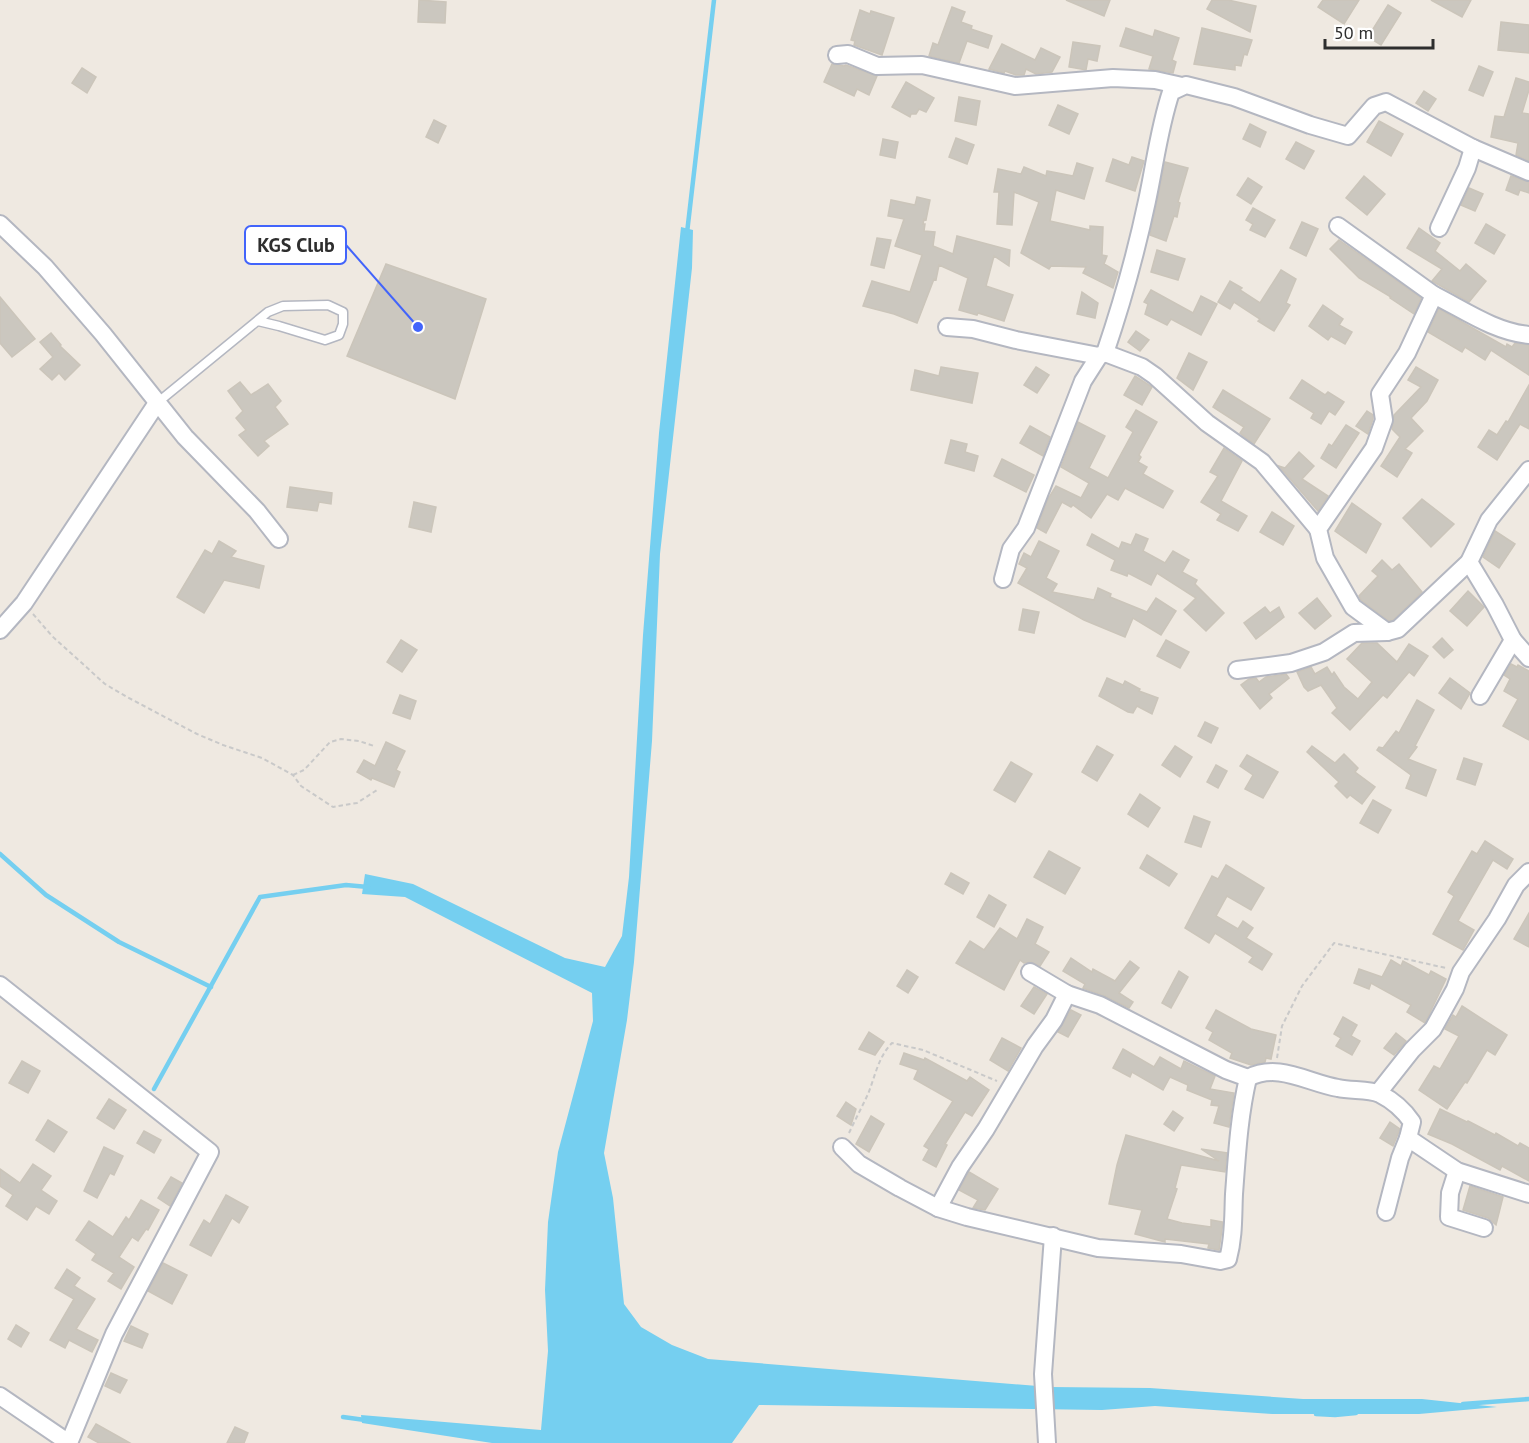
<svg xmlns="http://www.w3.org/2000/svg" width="1529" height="1443" font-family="'PT Sans',sans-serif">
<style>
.water{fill:#75cff0}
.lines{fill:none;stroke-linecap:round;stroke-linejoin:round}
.stream{stroke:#75cff0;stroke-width:4.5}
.building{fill:#cbc7bf;stroke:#cbc5ba;stroke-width:1.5}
.lane-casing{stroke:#b4b7c1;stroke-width:11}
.street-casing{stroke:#b4b7c1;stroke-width:20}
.path{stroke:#c9c9c9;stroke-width:2;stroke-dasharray:4.5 3;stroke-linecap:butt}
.lane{stroke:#fff;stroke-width:8}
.street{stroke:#fff;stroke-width:16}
.leader{fill:none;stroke:#4264fb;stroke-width:2}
.callout-dot{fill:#4264fb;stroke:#fff;stroke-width:2}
.callout{fill:#fff;stroke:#4264fb;stroke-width:2}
.callout-label{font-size:20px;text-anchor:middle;font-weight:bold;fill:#2e2e2e}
</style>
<rect width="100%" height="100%" fill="#efe9e1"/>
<!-- water -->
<path class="water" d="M681 227 693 230 692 268 660 554 652 741 634 962 627 1020 604 1153 613 1198 624 1304 641 1327 672 1345 708 1359 1050 1387 1150 1388 1303 1399H1422L1497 1407 1419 1414H1272L1155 1406 1102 1410 759 1405 732 1443H492L362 1423 361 1415 541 1430 548 1351 545 1290 548 1222 558 1152 593 1021 592 993 405 897 362 894 365 874 413 884 565 958 605 967 622 936 629 877 643 635 659 433Z"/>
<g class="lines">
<!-- stream -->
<g class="stream">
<path d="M687 233 714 0"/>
<path d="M0 854 46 895 119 942 211 987"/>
<path d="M154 1089 260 897 346 885 368 887"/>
<path d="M1463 1404 1529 1399"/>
<path d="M1316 1414 1335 1415 1356 1413"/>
<path d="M343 1417 365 1420"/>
</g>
</g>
<!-- building -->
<g class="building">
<path d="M419 0 446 2 445 23 418 22Z"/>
<path d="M1066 0H1110L1104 16Z"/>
<path d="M1212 0H1228L1256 6 1250 32 1207 9Z"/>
<path d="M1323 0H1359L1344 24 1318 7Z"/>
<path d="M1431 0H1471L1462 17Z"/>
<path d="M1388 5 1401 13 1381 45 1368 37Z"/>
<path d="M952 7 965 12 961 22 972 26 971 29 992 36 988 48 967 41 959 63 929 56 933 43 938 45Z"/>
<path d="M860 10 870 14 871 11 894 18 882 55 854 45 855 41 851 40Z"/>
<path d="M1501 22 1529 25V53L1498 50Z"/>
<path d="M1126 28 1153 37 1155 30 1179 38 1172 60 1176 62 1173 73 1149 69 1153 56 1120 46Z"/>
<path d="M1202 28 1252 40 1247 55 1244 54 1241 66 1235 65V70L1194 64Z"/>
<path d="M1073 42 1100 46 1097 61 1088 59 1086 70 1069 67Z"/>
<path d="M1002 44 1035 60 1041 48 1060 57 1052 72 1036 74 1026 69 1024 75H1016L1005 71 1004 73 989 69Z"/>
<path d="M832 64 844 66 846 65 877 76 869 95 857 89 854 96 824 82Z"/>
<path d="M1479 66 1493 72 1483 96 1469 90Z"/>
<path d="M82 68 96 77 87 93 72 83Z"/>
<path d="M1516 78 1529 82V90L1522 113 1529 114V161L1516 155 1518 143 1491 137 1495 116 1504 117Z"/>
<path d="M906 82 934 98 926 112 919 109 916 114H911L910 117 892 107Z"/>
<path d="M1424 91 1436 99 1428 111 1416 103Z"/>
<path d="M959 97 980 101 976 125 955 121Z"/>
<path d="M1058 105 1078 114 1069 134 1049 125Z"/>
<path d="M434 120 446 126 438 143 426 137Z"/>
<path d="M1379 121 1403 134 1391 156 1367 142Z"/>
<path d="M1250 124 1266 132 1260 147 1243 139Z"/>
<path d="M956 138 974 145 967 164 949 157Z"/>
<path d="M883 139 898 142 895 158 880 155Z"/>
<path d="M1296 142 1314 151 1304 169 1286 159Z"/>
<path d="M1132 157 1144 161 1135 191 1106 181 1113 159 1129 165Z"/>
<path d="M1165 162 1188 168 1178 202 1180 203 1177 217 1174 216 1166 241 1150 235Z"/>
<path d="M1077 163 1093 168 1084 199 1056 190 1050 221 1090 230V226L1103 227 1102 255 1107 256 1104 264 1118 272 1113 288 1083 273 1086 267 1051 266 1049 269 1021 253 1039 202 1014 192 1012 225 997 224 999 192H994L998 169 1021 174 1024 167 1046 176 1047 171 1073 176Z"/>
<path d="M1364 176 1385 194 1367 215 1346 198Z"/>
<path d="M1511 176 1529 182V193L1520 190 1518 195 1506 190Z"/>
<path d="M1248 178 1262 187 1251 204 1237 195Z"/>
<path d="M1469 188 1483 194 1475 211 1461 205Z"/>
<path d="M917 197 930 200 926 220 924 219 923 224H925L924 231 935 232 933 246 953 254 957 236 1010 250 1009 266 994 256 986 286 1013 295 1004 321 978 313 977 315 959 310 968 278 939 265 936 280 934 279 917 323 894 314 863 306 872 281 910 292 922 255 895 246 904 219 888 216 891 200 915 205Z"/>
<path d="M1253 208 1275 220 1265 237 1250 230 1253 224 1246 220Z"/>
<path d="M1302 222 1318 229 1306 256 1290 248Z"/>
<path d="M1486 224 1505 235 1494 254 1475 243Z"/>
<path d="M1419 228 1440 243 1435 251 1460 271 1466 264 1486 281 1469 302 1432 281 1442 269 1407 248Z"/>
<path d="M877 238 891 240 884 268 871 265Z"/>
<path d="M1339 240 1421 298 1414 314 1390 298 1391 297 1359 278 1330 249Z"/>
<path d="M1157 250 1185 259 1178 280 1151 272Z"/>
<path d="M386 264 486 299 455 399 347 356Z"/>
<path d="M1281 270 1296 279 1286 303 1290 305 1274 331 1258 321 1260 319 1234 302 1230 309 1218 302 1230 281 1242 288 1240 290 1260 303Z"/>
<path d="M1151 290 1193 313 1201 296 1217 304 1201 335 1171 319 1167 325 1145 314 1148 304 1144 302Z"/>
<path d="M1082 292 1098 303 1095 318 1077 314Z"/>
<path d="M0 297 35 339 12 357 0 343Z"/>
<path d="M1323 305 1343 319 1339 325 1352 332 1345 344 1331 336 1328 340 1309 326Z"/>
<path d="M1439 309 1506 347 1507 344 1512 347 1515 343 1529 345V375L1491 350 1485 360 1465 347 1462 352 1428 332Z"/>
<path d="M1136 331 1149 340 1140 351 1128 342Z"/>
<path d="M51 333 61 345 60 346 80 365 65 380 59 373 52 380 40 369 53 357 40 342Z"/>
<path d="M1189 353 1207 362 1193 390 1177 378Z"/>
<path d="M941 367 978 373 972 403 911 390 915 370 939 376Z"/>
<path d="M1036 367 1049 375 1037 393 1024 385Z"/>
<path d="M1416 367 1438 380 1427 401 1411 418 1423 431 1405 449 1412 453 1397 477 1381 466 1400 437 1392 429 1394 415 1421 387 1408 380Z"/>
<path d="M1135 376 1152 387 1142 405 1124 395Z"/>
<path d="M1302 380 1325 395 1328 392 1344 402 1335 415 1329 411 1321 424 1311 418 1314 413 1290 398Z"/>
<path d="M240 382 251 395 268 384 281 401 275 407 288 424 264 441 269 446 258 456 239 435 246 430 236 418 243 411 228 391Z"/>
<path d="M1529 385V429L1520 424 1497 460 1478 447 1489 430 1497 435 1506 421 1508 422Z"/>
<path d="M1223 390 1270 419 1254 444 1240 433 1244 427 1213 407Z"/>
<path d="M1136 410 1157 422 1139 455 1141 457 1138 462 1147 467 1143 474 1173 491 1163 508 1125 488 1118 500 1107 494 1091 518 1073 505 1071 507 1062 502 1046 533 1037 528 1048 499 1056 486 1081 498 1089 483 1061 467 1078 422 1105 436 1089 468 1108 478 1133 432 1126 427Z"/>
<path d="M1367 411 1373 415V419L1368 434 1356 426Z"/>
<path d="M1346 425 1359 433 1336 468 1321 458 1329 444 1332 446Z"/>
<path d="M1030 426 1050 437 1043 456 1020 443Z"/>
<path d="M951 440 967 444 965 452 978 456 974 471 945 463Z"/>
<path d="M1224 448 1242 461 1221 501 1247 516 1238 531 1217 520 1221 514 1201 502 1218 476 1210 472Z"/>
<path d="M1299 452 1314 466 1302 479 1328 496 1318 511 1279 466 1285 468Z"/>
<path d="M1002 459 1034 475 1026 492 994 476Z"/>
<path d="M290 487 332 493 331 504 319 502 317 511 287 507Z"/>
<path d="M1422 499 1454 524 1431 547 1403 518Z"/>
<path d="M414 502 436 507 431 532 409 527Z"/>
<path d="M1352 503 1381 524 1366 553 1335 531Z"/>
<path d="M1272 512 1294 526 1283 545 1260 532Z"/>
<path d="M1495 531 1515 544 1499 568 1483 557Z"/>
<path d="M1092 534 1119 549 1122 542 1131 545 1136 534 1148 539 1143 551 1165 563 1173 551 1189 560 1182 572 1197 580 1195 584 1224 613 1206 631 1184 610 1196 598 1157 573 1151 585 1128 573 1127 576 1111 570 1115 560 1087 545Z"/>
<path d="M219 541 236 551 231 557 264 566 259 588 224 580 204 613 177 597 205 550 212 554Z"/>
<path d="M1039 541 1059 551 1046 578 1057 584 1052 592 1094 600 1098 588 1111 594 1110 597 1147 612 1156 598 1176 611 1161 635 1133 618 1125 637 1084 620 1018 583 1027 568 1019 564 1024 553 1031 557Z"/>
<path d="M1382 560 1392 570 1399 564 1422 592 1393 620 1389 621 1361 600 1359 596 1378 576 1372 571Z"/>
<path d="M1468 591 1484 607 1467 626 1450 611Z"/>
<path d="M1317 598 1331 616 1315 629 1299 613Z"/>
<path d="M1265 607 1270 613 1279 607 1284 617 1256 639 1244 623Z"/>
<path d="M1023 609 1039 612 1034 633 1019 630Z"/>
<path d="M1442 638 1453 650 1444 658 1433 647Z"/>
<path d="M401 640 417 650 402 672 387 662Z"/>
<path d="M1166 640 1189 652 1180 668 1157 656Z"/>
<path d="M1362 643H1377L1397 662 1409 644 1428 656 1414 676 1409 672 1387 698 1383 695 1350 730 1332 713 1337 708 1321 685 1308 691 1304 687 1297 672 1311 667 1315 674 1327 667 1332 675 1334 672 1344 687 1358 699 1372 682 1347 659Z"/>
<path d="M1511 664 1517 667 1518 665 1529 671V740L1503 726 1518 699 1504 691 1510 679 1504 675Z"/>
<path d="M1286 674 1289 678 1269 694 1272 698 1260 709 1241 685 1249 679 1256 678 1259 682 1266 677Z"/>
<path d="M1107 678 1123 685 1125 681 1140 689 1139 691 1158 698 1152 714 1137 706 1133 713 1128 712 1099 696Z"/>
<path d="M1450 678 1470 693 1461 709 1439 693Z"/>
<path d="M400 695 416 701 410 719 393 713Z"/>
<path d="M1417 700 1434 710 1415 746 1417 747 1408 759 1436 770 1426 796 1406 788 1411 775 1377 750 1379 747 1383 748 1396 731 1399 733Z"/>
<path d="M1205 722 1218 728 1211 743 1198 736Z"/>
<path d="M386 742 405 751 396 770 400 772 394 787 372 778 371 780 357 772 364 760 375 766Z"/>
<path d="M1097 746 1113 755 1097 781 1082 772Z"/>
<path d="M1175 746 1192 757 1180 777 1162 765Z"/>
<path d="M1312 746 1335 763 1344 754 1358 768 1355 772 1375 787 1362 804 1350 795 1347 798 1335 786 1339 782 1307 752Z"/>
<path d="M1247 755 1278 772 1263 798 1245 789 1253 775 1240 766Z"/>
<path d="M1464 758 1482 764 1475 785 1457 779Z"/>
<path d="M1011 762 1032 774 1015 802 994 790Z"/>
<path d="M1216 765 1227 771 1218 788 1207 782Z"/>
<path d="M1140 794 1160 808 1148 827 1128 814Z"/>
<path d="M1373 800 1391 810 1378 833 1360 823Z"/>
<path d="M1194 816 1210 822 1201 847 1185 842Z"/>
<path d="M1485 841 1513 859 1507 869 1493 860 1458 921 1474 930 1463 950 1433 934 1454 896 1448 892 1472 851 1477 854Z"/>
<path d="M1049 851 1080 868 1065 894 1034 877Z"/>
<path d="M1147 855 1177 874 1169 886 1140 868Z"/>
<path d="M1226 865 1264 888 1251 910 1227 896 1216 916 1238 929 1243 921 1253 928 1246 938 1272 954 1262 970 1249 962 1253 957 1215 933 1209 943 1185 928 1212 876 1218 879Z"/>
<path d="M951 873 969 883 963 894 945 884Z"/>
<path d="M989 895 1006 905 994 927 977 917Z"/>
<path d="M1529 913V947L1514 939Z"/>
<path d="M1027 919 1043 927 1035 944 1049 952 1040 966 1031 962 1024 963 1020 960 1004 990 956 963 970 941 984 950 1000 928 1017 939Z"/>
<path d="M1071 958 1092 972 1093 969 1115 981 1130 961 1139 968 1119 993 1133 1002 1129 1008 1105 996 1083 988 1085 984 1063 971Z"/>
<path d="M1391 960 1401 966 1403 961 1429 975 1431 971 1446 979 1425 1023 1407 1012 1411 1005 1371 983 1369 989 1354 983 1359 969 1382 977Z"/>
<path d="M907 970 918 977 908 993 897 986Z"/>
<path d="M1179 971 1188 977 1171 1008 1162 1003Z"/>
<path d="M1034 987 1047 994 1034 1014 1021 1006Z"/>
<path d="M1462 1006 1507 1035 1495 1055 1487 1050 1467 1083 1465 1082 1447 1109 1419 1090 1434 1066 1440 1069 1459 1036 1445 1029 1453 1015 1456 1017Z"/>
<path d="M1071 1010 1081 1015 1068 1037 1058 1032Z"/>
<path d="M1216 1010 1251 1029 1276 1035 1271 1059 1266 1058 1265 1062 1251 1065 1230 1058 1232 1053 1209 1040 1213 1032 1206 1028Z"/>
<path d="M1343 1017 1357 1025 1351 1036 1360 1041 1352 1055 1336 1046 1341 1038 1334 1034Z"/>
<path d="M869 1032 884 1042 875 1055 859 1049Z"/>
<path d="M1396 1033 1406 1041 1394 1055 1384 1048Z"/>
<path d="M1002 1038 1021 1048 1008 1071 990 1060Z"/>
<path d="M1123 1049 1154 1067 1160 1057 1181 1069 1184 1061 1215 1076 1210 1089 1234 1093 1229 1127 1214 1123 1219 1106 1211 1105 1212 1100 1187 1090 1188 1085 1170 1077 1163 1090 1132 1072 1130 1077 1113 1068Z"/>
<path d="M904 1053 924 1060 925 1058 967 1081 970 1077 989 1090 972 1116 965 1112 945 1144 947 1145 936 1167 923 1160 929 1149 924 1146 953 1101 914 1079 918 1070 900 1064Z"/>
<path d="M22 1061 40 1071 28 1093 9 1083Z"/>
<path d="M109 1099 126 1110 114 1129 97 1118Z"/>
<path d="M846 1102 856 1109 851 1125 837 1116Z"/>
<path d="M1440 1109 1467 1122 1468 1121 1495 1135 1496 1133 1518 1146 1520 1143 1529 1148V1181L1502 1166 1500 1170 1452 1144 1428 1134Z"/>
<path d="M1173 1111 1183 1118 1174 1131 1164 1124Z"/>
<path d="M871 1116 884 1124 869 1152 856 1144Z"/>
<path d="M48 1120 67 1132 54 1152 36 1140Z"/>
<path d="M1390 1122 1400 1129 1393 1146 1380 1138Z"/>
<path d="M144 1131 161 1140 154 1153 137 1143Z"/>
<path d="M1126 1135 1219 1161 1201 1149 1227 1153 1225 1172 1181 1165 1175 1188 1177 1189 1167 1219 1182 1223 1211 1227V1220L1223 1222 1219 1250 1208 1248 1209 1244 1165 1239V1242L1135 1234 1142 1210 1109 1204 1117 1165Z"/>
<path d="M104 1147 123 1156 114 1175 110 1173 97 1198 84 1191Z"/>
<path d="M33 1164 51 1176 41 1190 57 1201 49 1214 36 1206 27 1220 6 1206 13 1195 0 1186V1169L20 1183Z"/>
<path d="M969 1172 998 1189 985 1210 973 1208 978 1200 959 1190Z"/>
<path d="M171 1177 182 1183 170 1206 158 1198Z"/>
<path d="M1470 1186 1503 1197 1496 1225 1488 1218 1463 1210Z"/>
<path d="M226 1195 248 1207 239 1223 232 1218 211 1256 190 1245 204 1220 210 1224Z"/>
<path d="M141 1200 159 1210 148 1230 146 1229 138 1241 132 1237 119 1257 134 1267 121 1289 108 1281 114 1273 92 1260 96 1254 76 1240 89 1221 113 1237 126 1217 129 1220Z"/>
<path d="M163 1263 187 1275 172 1304 148 1291Z"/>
<path d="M67 1269 80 1278 74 1286 95 1299 76 1329 98 1340 92 1352 69 1340 65 1348 50 1340 74 1299 55 1288Z"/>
<path d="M16 1325 29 1333 21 1347 8 1339Z"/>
<path d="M131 1326 148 1334 142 1348 124 1341Z"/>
<path d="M111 1373 127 1380 120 1393 105 1386Z"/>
<path d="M96 1424 130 1443H99L88 1437Z"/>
<path d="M235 1427 248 1433 244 1443H227Z"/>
</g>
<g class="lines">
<!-- lane casing -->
<g class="lane-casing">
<path id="lane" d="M157 403 268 312 283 306 328 305 343 312V324L339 335 325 340 279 326 258 321"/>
</g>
<!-- street casing -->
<g class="street-casing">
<g id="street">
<path d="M837 55 848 54 877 66 922 65 1015 86 1113 78 1155 80 1182 86"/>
<path d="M0 224 45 267 103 334 185 437 257 511 279 539"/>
<path d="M1338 226 1434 295"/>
<path d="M1439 228 1467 168 1473 148"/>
<path d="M947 327 973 329 1016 340 1099 356"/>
<path d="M1105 353 1142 367 1155 376 1207 423 1262 462 1318 529"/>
<path d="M1469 562 1495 605 1513 640 1480 696"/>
<path d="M1003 579 1011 549 1026 528 1083 381 1099 356 1105 353C1122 303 1136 253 1147 201 1155 164 1159 128 1171 92L1186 85 1234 97 1310 125 1348 136 1374 106 1386 102 1473 148 1529 172"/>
<path d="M0 630 24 603 157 403"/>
<path d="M1387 632 1353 607 1325 558 1318 529 1374 448 1384 420 1380 394 1407 353 1434 295C1464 310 1495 332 1529 335"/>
<path d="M1513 640 1529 658"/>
<path d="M1237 670 1291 663 1324 652 1354 633 1387 632 1398 629 1469 562 1489 520 1529 470"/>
<path d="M1030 972 1067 994"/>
<path d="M0 985 210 1152 114 1334 69 1443"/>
<path d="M1378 1093 1412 1050 1433 1029 1455 989 1461 972 1497 919 1516 885 1529 872"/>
<path d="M842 1147 859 1164 900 1188 938 1208 967 1217 1098 1248 1181 1254 1220 1261 1228 1259C1234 1237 1233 1216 1234 1194 1237 1155 1239 1116 1248 1078 1278 1062 1308 1083 1338 1088 1351 1091 1369 1089 1380 1094 1394 1101 1403 1109 1412 1122L1408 1138 1457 1171 1529 1194"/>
<path d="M1457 1171 1450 1193 1449 1217 1484 1228"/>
<path d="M938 1208 960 1167 986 1129 1035 1046 1054 1020 1067 994 1100 1005 1226 1070 1248 1078"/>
<path d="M1386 1212 1400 1158 1408 1138"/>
<path d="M0 1396 69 1443"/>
<path d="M1047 1443 1043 1374 1053 1236"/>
</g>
</g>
<!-- path -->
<g class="path">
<path d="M33 614 52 636 105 684 127 697 197 734 223 745 262 758 293 775 301 786 333 807 357 803 377 790"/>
<path d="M293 775 304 770 330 742 341 739 359 741 374 746"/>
<path d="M1277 1058 1282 1026 1302 986 1334 943 1446 968"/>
<path d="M849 1133C855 1120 862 1107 868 1094 875 1077 878 1057 892 1043L923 1050 997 1081"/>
</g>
<!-- lane -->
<use href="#lane" class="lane"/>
<!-- street -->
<use href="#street" class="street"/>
</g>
<!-- callouts -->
<path class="leader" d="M418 327L346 245"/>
<circle class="callout-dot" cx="418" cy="327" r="6"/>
<rect class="callout" x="245" y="226" width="101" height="38" rx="6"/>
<g class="callout-label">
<text x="296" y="252">KGS Club</text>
</g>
<!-- scale -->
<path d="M1325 39v9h108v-9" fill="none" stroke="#2e2e2e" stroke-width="3"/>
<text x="1334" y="39" font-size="18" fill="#2e2e2e" stroke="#ffffff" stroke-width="4.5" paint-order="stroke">50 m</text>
</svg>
